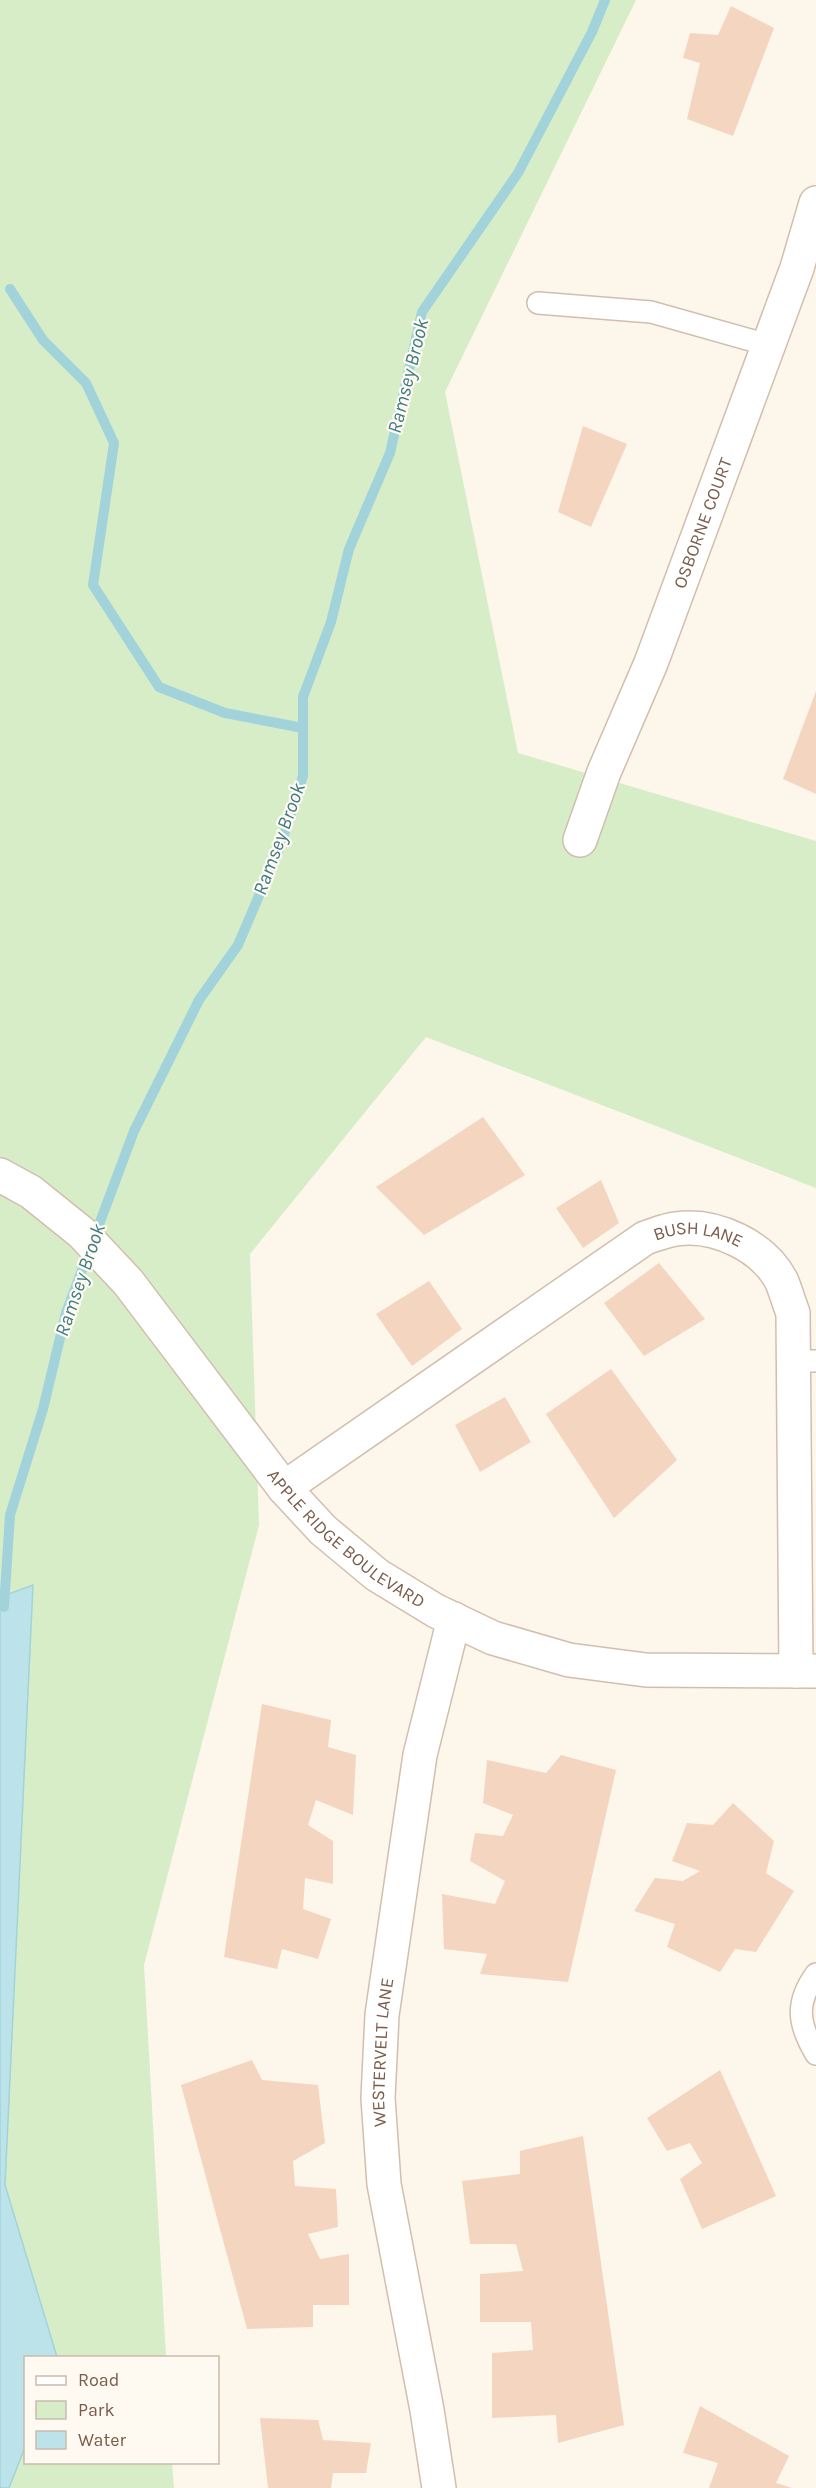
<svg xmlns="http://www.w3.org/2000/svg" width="816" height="2488" font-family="Karla,sans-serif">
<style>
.green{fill:#d6edc7}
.water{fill:#bce3e9;stroke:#a2d3db;stroke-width:1.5}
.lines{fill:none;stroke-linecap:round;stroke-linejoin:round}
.stream{stroke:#a2d3db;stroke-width:10}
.building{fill:#f4d5c0}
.lane-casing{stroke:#d2beae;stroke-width:24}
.street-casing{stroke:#d2beae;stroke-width:36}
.lane{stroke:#fff;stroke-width:21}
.street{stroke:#fff;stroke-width:33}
.labels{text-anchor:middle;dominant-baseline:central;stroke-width:4.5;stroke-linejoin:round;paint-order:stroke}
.street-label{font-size:18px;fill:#7b5c4b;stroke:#fffaf1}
.water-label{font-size:20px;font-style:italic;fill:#407c87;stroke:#fffaf1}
</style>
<rect width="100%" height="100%" fill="#fdf6ea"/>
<!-- green -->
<path class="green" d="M0 0H636L445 392 518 753 816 841V1188L426 1037 250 1254 259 1525 144 1965 166 2357 26 2358V2462L172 2463 174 2488H0Z"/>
<!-- water -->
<path class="water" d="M33 1585 5 2185 57 2357 26 2358 25 2447 9 2488H0V1597Z"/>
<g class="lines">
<!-- stream -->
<g class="stream">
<path d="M10 289 43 340 86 383 114 443 93 585 159 687 225 713 303 728"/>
<path d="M4 1607 10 1515 43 1409 66 1313 134 1131 199 1000 238 945 281 844 303 776V697L331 622 349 549 390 453 422 312 518 173 592 32 605 0"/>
</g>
</g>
<!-- building -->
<g class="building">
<path d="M731 6 774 28 733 136 687 119 700 63 683 58 690 33 718 35Z"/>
<path d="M583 426 627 444 591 527 558 512Z"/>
<path d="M816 691V794L783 779Z"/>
<path d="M483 1117 525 1175 424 1235 376 1187Z"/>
<path d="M601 1180 619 1223 583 1248 556 1208Z"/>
<path d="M659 1263 705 1319 644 1356 604 1303Z"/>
<path d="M429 1281 462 1329 412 1366 376 1314Z"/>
<path d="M611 1369 677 1460 614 1518 546 1414Z"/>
<path d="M505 1397 531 1442 480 1472 455 1425Z"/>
<path d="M262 1704 331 1720 328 1747 356 1755 353 1815 316 1800 308 1825 333 1841V1884L305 1878 303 1909 331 1919 318 1959 282 1949 277 1969 224 1957Z"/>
<path d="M561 1755 616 1770 568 1982 480 1974 487 1954 444 1949 442 1894 495 1904 505 1881 470 1861 475 1833 503 1836 513 1815 483 1803 487 1760 546 1773Z"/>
<path d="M733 1803 774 1841 766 1873 794 1891 756 1952 735 1949 720 1972 667 1947 675 1924 634 1911 655 1878 683 1881 700 1871 672 1861 687 1823 713 1825Z"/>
<path d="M252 2060 262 2080 318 2085 325 2143 293 2161 295 2186 336 2189 338 2227 308 2234 320 2259 349 2254V2305H313V2327L247 2329 181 2085Z"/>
<path d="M720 2070 776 2196 702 2229 680 2179 702 2163 690 2143 667 2151 647 2118Z"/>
<path d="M583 2136 624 2425 558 2443 556 2415 492 2418V2353L533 2350 531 2322H480V2274L523 2271 516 2244H470L462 2181 520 2174V2151Z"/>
<path d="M700 2406 789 2456 776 2483 792 2488H709L718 2463 683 2453Z"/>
<path d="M260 2418 318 2420 323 2440 371 2443 366 2473H333L331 2488H268Z"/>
</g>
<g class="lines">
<!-- lane casing -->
<g class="lane-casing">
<g id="lane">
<path d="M538 303 651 312 768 345"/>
<path d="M794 1361H816"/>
<path d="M816 1974C795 2003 798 2024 816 2054"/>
</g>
</g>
<!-- street casing -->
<g class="street-casing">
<g id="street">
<path id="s1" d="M580 840 604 772 651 663 797 268 816 203"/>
<path id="s2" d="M0 1175 31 1192 82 1233 128 1282 284 1488 323 1530 377 1575 436 1611 493 1638 569 1660 646 1670 816 1671"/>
<path id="s3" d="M284 1488 645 1238C655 1235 666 1230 676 1229 715 1223 764 1246 782 1282 786 1292 789 1303 793 1313L796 1671"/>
<path id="s4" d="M439 2488 427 2410 384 2184 378 2098 382 2015 420 1755 454 1619"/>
</g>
</g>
<!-- lane -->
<use href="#lane" class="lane"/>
<!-- street -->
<use href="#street" class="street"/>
</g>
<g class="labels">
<!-- street labels -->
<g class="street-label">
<text stroke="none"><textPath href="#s1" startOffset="340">OSBORNE COURT</textPath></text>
<text stroke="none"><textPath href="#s3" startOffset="494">BUSH LANE</textPath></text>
<text stroke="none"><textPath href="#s2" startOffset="507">APPLE RIDGE BOULEVARD</textPath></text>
<text stroke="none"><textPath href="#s4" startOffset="441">WESTERVELT LANE</textPath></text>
</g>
<!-- water labels -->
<g class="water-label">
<text transform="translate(408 376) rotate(-76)">Ramsey Brook</text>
<text transform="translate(279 839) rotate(-70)">Ramsey Brook</text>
<text transform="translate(80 1280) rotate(-71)">Ramsey Brook</text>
</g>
</g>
<!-- legend -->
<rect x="24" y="2356" width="195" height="108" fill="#fffaf1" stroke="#cabbaf" stroke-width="1.5"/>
<rect x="36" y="2376" width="30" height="9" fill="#ffffff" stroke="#cabbaf" stroke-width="1.5"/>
<text x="78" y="2386" font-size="18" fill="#7b5c4b">Road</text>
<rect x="36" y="2401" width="30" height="18" fill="#d6edc7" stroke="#cabbaf" stroke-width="1.5"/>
<text x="78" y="2416" font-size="18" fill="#7b5c4b">Park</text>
<rect x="36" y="2431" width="30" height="18" fill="#bce3e9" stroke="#cabbaf" stroke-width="1.5"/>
<text x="78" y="2446" font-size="18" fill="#7b5c4b">Water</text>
</svg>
